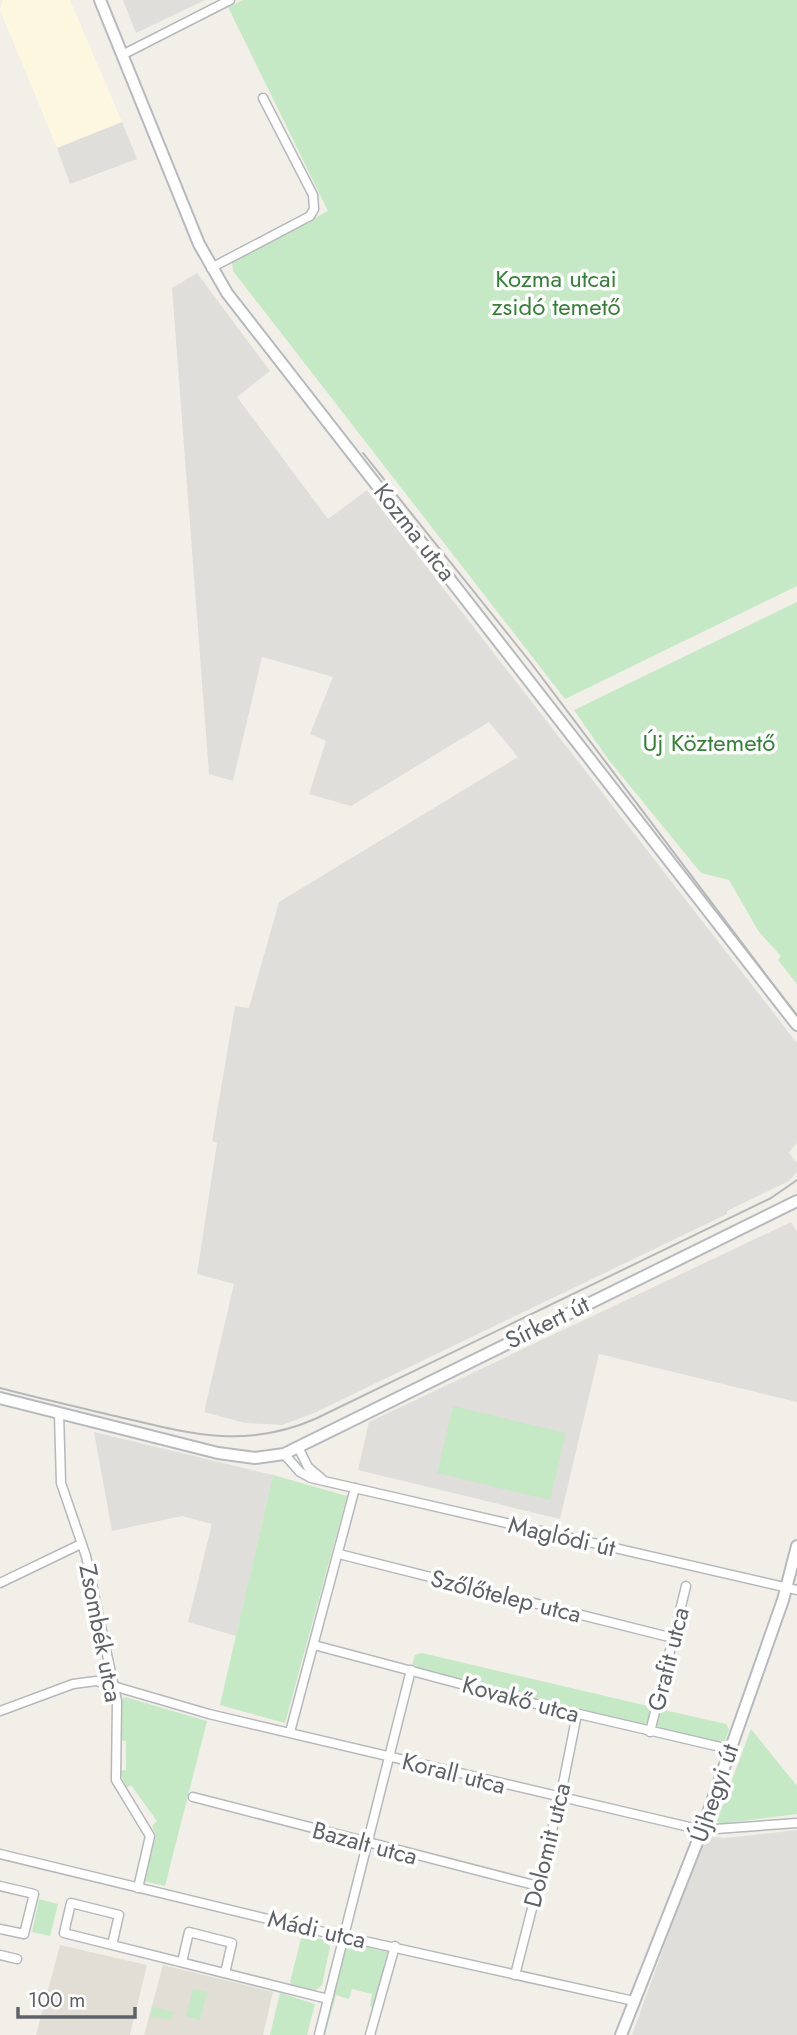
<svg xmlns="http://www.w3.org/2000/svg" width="797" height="2035" font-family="Jost,sans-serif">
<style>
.commercial{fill:#fef7e0}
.industrial{fill:#e0deda}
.education{fill:#e1ded6}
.green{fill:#c5e8c5}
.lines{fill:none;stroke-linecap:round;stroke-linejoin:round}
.street-casing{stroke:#b5b8bc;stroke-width:11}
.secondary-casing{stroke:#b6babf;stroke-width:14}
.street{stroke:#fff;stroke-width:8}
.secondary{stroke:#fff;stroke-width:10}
.tram{stroke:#b6b7b8;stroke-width:2}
.labels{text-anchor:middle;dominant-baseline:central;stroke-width:7;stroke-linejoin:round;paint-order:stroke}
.park-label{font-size:24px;fill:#348238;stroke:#fff}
.street-label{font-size:24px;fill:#5f6368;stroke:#fff}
</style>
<rect width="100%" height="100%" fill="#f1efe8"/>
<!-- commercial -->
<path class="commercial" d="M3 0H70L122 122 57 148 0 10Z"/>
<!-- industrial -->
<g class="industrial">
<path d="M123 0H205L136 33Z"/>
<path d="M122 122 137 159 70 184 57 148Z"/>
<path d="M197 273 270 371 237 397 328 519 367 490 797 1043V1142L789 1153 797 1163V1172L789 1181 727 1211V1214L314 1413 282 1425 245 1423 204 1412 234 1284 197 1274 217 1143 212 1141 235 1006 249 1008 279 902 518 757 489 722 351 806 309 794 326 741 310 734 333 677 262 657 233 781 209 774 172 288Z"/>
<path d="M791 1222 797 1232V1402L599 1354 560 1519 358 1470 369 1422Z"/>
<path d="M94 1432 273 1475 236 1636 188 1622 212 1524 182 1516 112 1531Z"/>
<path d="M797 1830V2035H632L704 1836 725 1838Z"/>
</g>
<!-- education -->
<g class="education">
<path d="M60 1945 147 1965 130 2035H36Z"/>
<path d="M163 1965 273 1992 263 2035H144Z"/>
</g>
<!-- green -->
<g class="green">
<path d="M243 0H797V586L565 699 233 271 232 262 328 211 228 7Z"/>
<path d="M797 602V984L778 960 781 956 759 932 729 880 701 873 608 759 574 710Z"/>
<path d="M453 1406 566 1433 550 1500 437 1473Z"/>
<path d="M273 1475 347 1496 285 1723 220 1705Z"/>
<path d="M422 1653 648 1706 651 1709 648 1722 642 1725 412 1666 415 1655Z"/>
<path d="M125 1697 207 1721 165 1886 144 1881 156 1835 152 1826 157 1821 131 1785 126 1788 120 1771 126 1770V1741H120L121 1700Z"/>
<path d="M660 1709 726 1724 729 1729 725 1741 716 1743 660 1730 656 1724Z"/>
<path d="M751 1729 797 1786V1814L719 1824 717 1820Z"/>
<path d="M39 1899 58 1904 50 1936 32 1932Z"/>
<path d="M302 1935 326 1940 330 1947 322 1985 315 1991 292 1986 290 1982Z"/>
<path d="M344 1942 387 1952 374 2007 370 2006 372 1994 352 1989 349 1999 336 1995 325 2035H320Z"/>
<path d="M193 1989 207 1992 200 2020 186 2016Z"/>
<path d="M280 1993 315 2004 307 2035H270Z"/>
<path d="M152 2007 173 2012 171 2020 150 2016Z"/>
</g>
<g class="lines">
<!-- street casing -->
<g class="street-casing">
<g id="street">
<path d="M122 55 230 0"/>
<path d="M211 268 310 216 314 209 313 195 263 98"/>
<path d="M59 1413 61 1483 86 1556 117 1701 116 1780 150 1836 138 1888"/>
<path d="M299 1449 308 1467 321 1478"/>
<path d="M284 1454 300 1472 311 1478 797 1590"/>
<path d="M339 1554 673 1638"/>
<path d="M0 1583 81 1544"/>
<path d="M314 1645 536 1704 729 1749"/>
<path d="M0 1711 73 1684 96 1681 209 1714 702 1830 797 1823"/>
<path d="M290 1732 355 1488"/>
<path d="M650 1732 686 1586"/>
<path d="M193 1797 538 1886"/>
<path d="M0 1854 301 1927 634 2001"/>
<path d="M0 1886 34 1894 24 1934 0 1929"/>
<path d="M112 1945 119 1915 71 1903 64 1933 328 1999"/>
<path d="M0 1955 17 1959"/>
<path d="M182 1962 189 1932 232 1943 225 1973"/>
<path d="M515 1975 560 1799 577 1714"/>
<path d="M319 2035 411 1670"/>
<path d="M370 2035 395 1946"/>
</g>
</g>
<!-- secondary casing -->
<g class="secondary-casing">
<g id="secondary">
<path d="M100 0 199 244 227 293 797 1025"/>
<path d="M0 1398 218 1453 255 1458 284 1454 797 1201"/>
<path d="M621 2035 702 1830 783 1600 797 1546"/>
</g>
</g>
<!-- street -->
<use href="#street" class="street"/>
<!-- secondary -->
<use href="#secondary" class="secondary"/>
<!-- tram -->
<g class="tram">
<path d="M363 453 531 663 797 1016"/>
<path d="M0 1388C38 1398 77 1407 115 1416 187 1433 244 1450 315 1419L771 1198 797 1180"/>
</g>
</g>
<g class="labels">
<!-- park labels -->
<g class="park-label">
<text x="556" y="278">Kozma utcai<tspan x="556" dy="28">zsidó temető</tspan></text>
<text x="709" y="742">Új Köztemető</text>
</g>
<!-- street labels -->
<g class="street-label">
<text transform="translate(415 532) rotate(52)">Kozma utca</text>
<text transform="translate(547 1322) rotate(-26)">Sírkert út</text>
<text transform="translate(562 1536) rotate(13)">Maglódi út</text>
<text transform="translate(506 1596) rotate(14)">Szőlőtelep utca</text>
<text transform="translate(101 1633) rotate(79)">Zsombék utca</text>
<text transform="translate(668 1659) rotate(-76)">Grafit utca</text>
<text transform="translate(521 1699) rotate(15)">Kovakő utca</text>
<text transform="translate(454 1773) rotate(14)">Korall utca</text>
<text transform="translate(714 1793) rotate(-71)">Újhegyi út</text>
<text transform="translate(365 1843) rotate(15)">Bazalt utca</text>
<text transform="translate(547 1845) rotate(-76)">Dolomit utca</text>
<text transform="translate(317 1929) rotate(13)">Mádi utca</text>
</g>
</g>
<!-- scale -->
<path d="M18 2007v10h117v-10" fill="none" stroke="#5f6368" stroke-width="3.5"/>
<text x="28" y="2007" font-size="21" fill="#5f6368" stroke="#ffffff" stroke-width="5" paint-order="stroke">100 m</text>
</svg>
